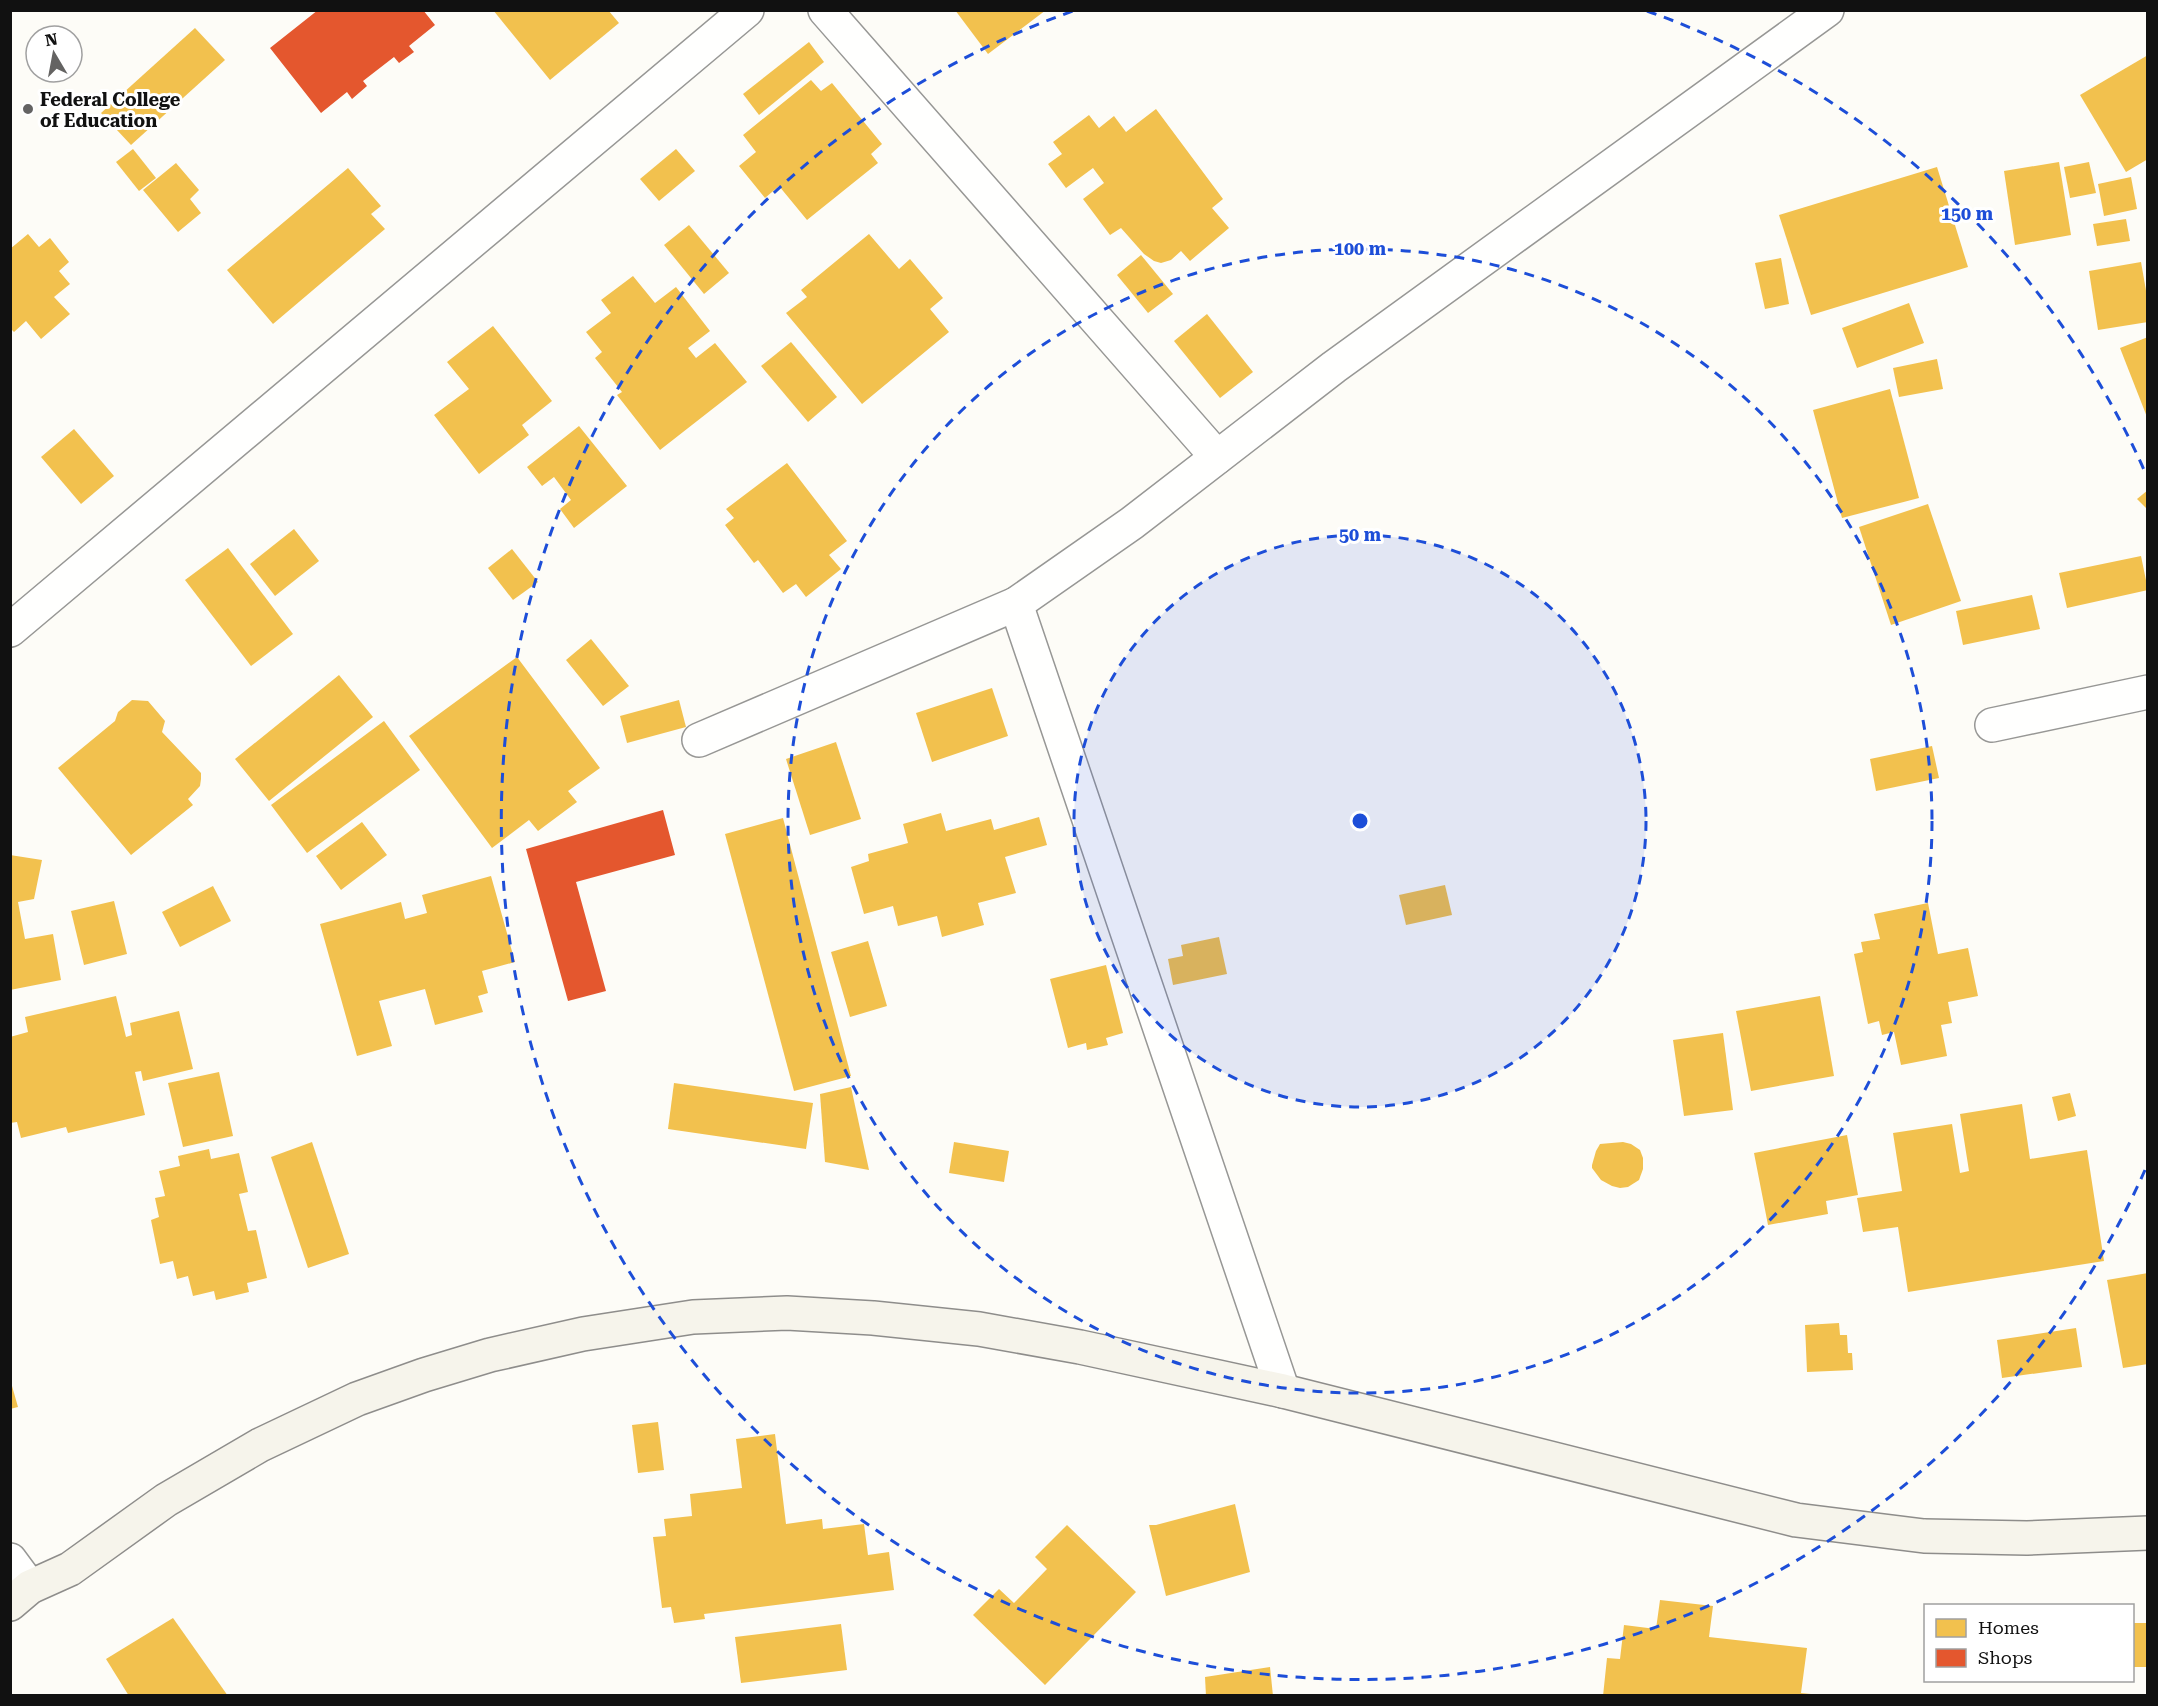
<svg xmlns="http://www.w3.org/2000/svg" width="2158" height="1706" font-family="'Roboto Serif',serif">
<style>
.homes{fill:#f2c14e}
.shops{fill:#e4572e}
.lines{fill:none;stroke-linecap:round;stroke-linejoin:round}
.minor-casing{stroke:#979795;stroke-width:36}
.secondary-casing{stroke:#8e8d8b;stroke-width:36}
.minor{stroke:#fffffe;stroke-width:33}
.secondary{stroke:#f6f4eb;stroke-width:33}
.ring{fill:none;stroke:#1d4ed8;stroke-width:3;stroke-dasharray:10 8}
.poi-dot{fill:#646362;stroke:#fff;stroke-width:2}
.labels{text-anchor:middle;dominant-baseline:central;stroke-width:6;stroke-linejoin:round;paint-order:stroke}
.poi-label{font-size:18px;font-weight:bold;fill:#111;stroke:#fff;text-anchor:start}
.centre{fill:#1d4ed8;stroke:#fff;stroke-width:3}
.ring-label{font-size:18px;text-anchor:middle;font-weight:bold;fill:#1d4ed8;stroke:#fff;stroke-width:6;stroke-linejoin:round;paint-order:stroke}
</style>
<rect width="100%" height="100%" fill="#fdfcf7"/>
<!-- homes -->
<g class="homes">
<path d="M493 10H608L619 23 550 80Z"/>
<path d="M955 10H1046L988 54Z"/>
<path d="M195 28 225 60 131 145 101 113Z"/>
<path d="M809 42 824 62 759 115 743 94Z"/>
<path d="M2148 55V159L2126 172 2080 95Z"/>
<path d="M811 80 821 91 832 83 882 144 871 154 878 163 807 220 779 186 765 198 739 166 756 152 743 135Z"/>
<path d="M1156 109 1223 199 1212 208 1229 228 1190 261 1181 251 1171 260 1161 263 1154 261 1144 254 1121 228 1110 235 1083 199 1104 183 1093 168 1066 188 1048 164 1062 154 1053 142 1089 115 1099 128 1114 116 1126 132Z"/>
<path d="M133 149 156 178 139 191 116 162Z"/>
<path d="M676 149 695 171 659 201 640 179Z"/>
<path d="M2059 162 2071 235 2015 245 2004 171Z"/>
<path d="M2089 162 2096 193 2070 198 2064 167Z"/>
<path d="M176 163 199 190 190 199 201 213 178 232 143 190Z"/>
<path d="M1937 167 1968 267 1811 315 1779 215Z"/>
<path d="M348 168 381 206 371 214 385 229 273 324 227 270Z"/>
<path d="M2131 177 2137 209 2104 216 2098 184Z"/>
<path d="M2126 219 2130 241 2097 246 2093 224Z"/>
<path d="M689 225 729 273 704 294 664 245Z"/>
<path d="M28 234 39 247 50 238 69 262 59 271 70 284 54 297 70 314 41 339 26 321 14 332 10 328V249Z"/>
<path d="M869 234 899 269 910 259 943 298 930 309 949 332 862 404 786 313 807 297 801 290Z"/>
<path d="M1141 255 1173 294 1148 313 1117 275Z"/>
<path d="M1781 258 1789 304 1765 309 1755 263Z"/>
<path d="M2141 262 2148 302V322L2098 330 2089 271Z"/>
<path d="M633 276 655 303 676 287 710 331 688 348 696 358 715 343 747 382 660 450 617 395 622 392 595 358 602 352 586 332 611 313 601 300Z"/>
<path d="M1909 303 1924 343 1857 368 1842 328Z"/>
<path d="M1207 314 1253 372 1220 398 1174 341Z"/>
<path d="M493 326 552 401 522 425 529 435 479 474 434 415 469 389 447 362Z"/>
<path d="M2148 337V417H2147L2120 348Z"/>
<path d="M791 342 837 397 808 422 761 366Z"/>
<path d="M1937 359 1943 389 1899 397 1893 368Z"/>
<path d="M1890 389 1919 498 1842 518 1813 410Z"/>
<path d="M579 426 627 486 574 528 560 509 571 500 554 477 542 486 527 467Z"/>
<path d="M74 429 114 476 81 504 41 457Z"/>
<path d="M787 463 847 541 829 555 841 569 806 597 796 584 783 593 758 560 754 563 725 525 734 518 726 509Z"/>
<path d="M2148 490V510L2137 499Z"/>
<path d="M1928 504 1961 601 1891 625 1859 527Z"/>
<path d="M294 529 319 561 275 596 250 564Z"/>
<path d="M228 548 293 634 251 666 185 580Z"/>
<path d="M512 549 538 582 513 600 488 568Z"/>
<path d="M2141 556 2148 590 2067 608 2059 573Z"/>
<path d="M2032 595 2040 629 1963 645 1956 611Z"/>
<path d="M591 639 629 686 603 706 566 660Z"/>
<path d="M517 657 600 768 568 791 577 802 538 831 529 820 492 848 409 736Z"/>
<path d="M339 675 373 717 269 801 235 759Z"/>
<path d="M992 688 1008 736 932 762 916 713Z"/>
<path d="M132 700 148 701 165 721 162 732 201 773V779L200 786 188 799 193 805 131 855 58 768 115 721 118 712Z"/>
<path d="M679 700 686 727 627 743 620 716Z"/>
<path d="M384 721 420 770 307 853 271 805Z"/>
<path d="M836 742 861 819 810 835 786 759Z"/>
<path d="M1932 746 1939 778 1876 791 1870 759Z"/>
<path d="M941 813 946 831 991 819 994 830 1039 817 1047 845 1005 857 1016 893 978 903 984 925 942 937 937 916 898 926 893 906 864 914 851 867 869 861 868 854 908 843 903 824Z"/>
<path d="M783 818 851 1076 794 1091 725 834Z"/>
<path d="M362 822 387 855 341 890 316 856Z"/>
<path d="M10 855 42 860 34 899 18 902 25 939 53 934 61 980 10 990Z"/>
<path d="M491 876 515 962 482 971 488 993 478 996 483 1012 435 1025 425 989 379 1001 392 1046 357 1056 320 924 401 902 405 919 427 913 422 895Z"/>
<path d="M1445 885 1452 915 1406 925 1399 895Z"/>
<path d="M213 886 231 921 180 947 162 912Z"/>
<path d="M114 901 127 954 84 965 71 911Z"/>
<path d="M1928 903 1938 954 1968 948 1978 996 1948 1002 1952 1023 1941 1025 1947 1056 1901 1065 1894 1032 1882 1035 1879 1021 1868 1024 1854 954 1863 952 1861 942 1880 939 1874 914Z"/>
<path d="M1219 937 1227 974 1173 985 1168 959 1183 956 1181 945Z"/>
<path d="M868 941 887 1006 850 1017 831 952Z"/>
<path d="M1106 965 1123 1033 1106 1038 1108 1045 1087 1050 1086 1043 1068 1048 1050 979Z"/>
<path d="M116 996 126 1037 132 1035 130 1023 179 1011 193 1069 143 1081 141 1071 135 1072 145 1115 68 1133 66 1127 21 1138 17 1122 10 1123V1037L28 1032 25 1017Z"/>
<path d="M1820 996 1834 1076 1751 1091 1736 1011Z"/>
<path d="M1723 1033 1733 1110 1684 1116 1673 1040Z"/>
<path d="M219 1072 233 1136 183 1147 168 1083Z"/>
<path d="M674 1083 813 1103 806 1149 668 1129Z"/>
<path d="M851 1087 869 1170 825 1162 820 1094Z"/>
<path d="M2070 1093 2076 1116 2058 1121 2052 1097Z"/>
<path d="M2022 1104 2030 1159 2087 1150 2104 1261 1908 1292 1898 1227 1863 1232 1857 1198 1902 1191 1893 1133 1952 1124 1960 1173 1969 1171 1960 1114Z"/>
<path d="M1847 1135 1858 1195 1826 1201 1828 1214 1768 1225 1754 1153Z"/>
<path d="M312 1142 349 1254 308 1268 271 1157Z"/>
<path d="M954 1142 1009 1151 1004 1182 949 1173Z"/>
<path d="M1623 1142 1631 1144 1640 1150 1643 1158V1169L1639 1180 1628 1187 1620 1188 1612 1186 1601 1180 1592 1168V1165L1596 1151 1600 1144Z"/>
<path d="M209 1149 211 1159 239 1153 248 1192 239 1194 248 1231 256 1230 267 1278 247 1283 249 1292 216 1300 214 1291 193 1296 188 1276 177 1279 173 1261 160 1264 151 1220 159 1217 155 1198 165 1196 159 1171 180 1166 178 1156Z"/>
<path d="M2148 1273V1364L2123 1368 2107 1280Z"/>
<path d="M1839 1323 1840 1335H1847L1848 1353H1852L1853 1370 1807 1372 1805 1325Z"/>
<path d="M2076 1328 2082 1367 2002 1378 1997 1340Z"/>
<path d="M10 1379 18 1407 10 1409Z"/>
<path d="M658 1422 664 1470 638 1473 632 1425Z"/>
<path d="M775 1434 786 1524 822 1519 823 1529 864 1524 868 1555 889 1552 894 1590 704 1614 705 1619 674 1623 671 1607 662 1608 653 1537 666 1536 664 1519 692 1516 690 1494 742 1488 736 1439Z"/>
<path d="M1235 1504 1250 1572 1166 1596 1149 1525H1156Z"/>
<path d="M1067 1525 1136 1592 1045 1685 973 1615 999 1589 1014 1603 1047 1569 1035 1557Z"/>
<path d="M1660 1600 1713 1606 1709 1637 1807 1648 1801 1693 1811 1694V1696H1603L1607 1658 1620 1659 1624 1625 1656 1629Z"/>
<path d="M173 1618 228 1696H129L106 1659Z"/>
<rect x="2132" y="1623" width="16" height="44"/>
<path d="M841 1624 847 1670 741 1683 735 1637Z"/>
<path d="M1270 1667 1273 1696H1206L1205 1677Z"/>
</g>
<!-- shops -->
<g class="shops">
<path d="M318 10H423L435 25 409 46 414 52 399 63 394 57 363 81 367 86 352 99 347 92 321 113 270 48Z"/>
<path d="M663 810 675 855 576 882 606 991 568 1001 526 849Z"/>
</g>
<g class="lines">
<!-- minor casing -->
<g class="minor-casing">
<g id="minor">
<path d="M825 10 1217 457"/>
<path d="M1016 604 1283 1391"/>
<path d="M10 630 747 10"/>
<path d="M1992 725 2148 692"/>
<path d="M699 740 1016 604 1132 523 1334 367 1827 10"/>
<path d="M10 1560 30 1587"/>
</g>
</g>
<!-- secondary casing -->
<g class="secondary-casing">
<path id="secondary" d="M10 1604 30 1587 70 1569 166 1500 260 1445 357 1399 424 1375 490 1355 583 1334 693 1317 787 1313 873 1318 979 1329 1080 1347 1283 1391 1796 1520 1924 1536 2027 1538 2148 1533"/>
</g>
<!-- minor -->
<use href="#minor" class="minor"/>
<!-- secondary -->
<use href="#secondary" class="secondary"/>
</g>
<!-- distance rings -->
<circle cx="1360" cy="821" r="286" fill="#1d4ed8" fill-opacity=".12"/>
<g class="ring">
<circle cx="1360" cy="821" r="286"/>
<circle cx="1360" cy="821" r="572"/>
<path d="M2145 1170A859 859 0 1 1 1073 11M1647 11A859 859 0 0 1 2145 472"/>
</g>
<!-- markers -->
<circle class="poi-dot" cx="28" cy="109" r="6"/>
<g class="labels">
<!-- poi labels -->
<g class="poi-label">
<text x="40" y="99">Federal College<tspan x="40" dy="21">of Education</tspan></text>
</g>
</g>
<circle cx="1360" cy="821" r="9" class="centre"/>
<g class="ring-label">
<text x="1967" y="220">150 m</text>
<text x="1360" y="255">100 m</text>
<text x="1360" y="541">50 m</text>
</g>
<!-- border -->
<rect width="2158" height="1706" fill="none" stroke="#111111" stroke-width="24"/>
<!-- legend -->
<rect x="1924" y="1604" width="210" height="78" fill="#ffffff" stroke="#a0a0a0" stroke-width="1.5"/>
<rect x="1936" y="1619" width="30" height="18" fill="#f2c14e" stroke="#a0a0a0" stroke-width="1.5"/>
<text x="1978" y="1634" font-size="18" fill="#111111">Homes</text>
<rect x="1936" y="1649" width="30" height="18" fill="#e4572e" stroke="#a0a0a0" stroke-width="1.5"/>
<text x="1978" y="1664" font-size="18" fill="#111111">Shops</text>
<!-- north arrow -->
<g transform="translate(54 54) rotate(350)"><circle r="28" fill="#ffffff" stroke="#a0a0a0" stroke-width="1.5"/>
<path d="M0-4.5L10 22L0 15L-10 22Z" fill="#646362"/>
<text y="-9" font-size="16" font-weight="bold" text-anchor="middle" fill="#111111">N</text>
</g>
</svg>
